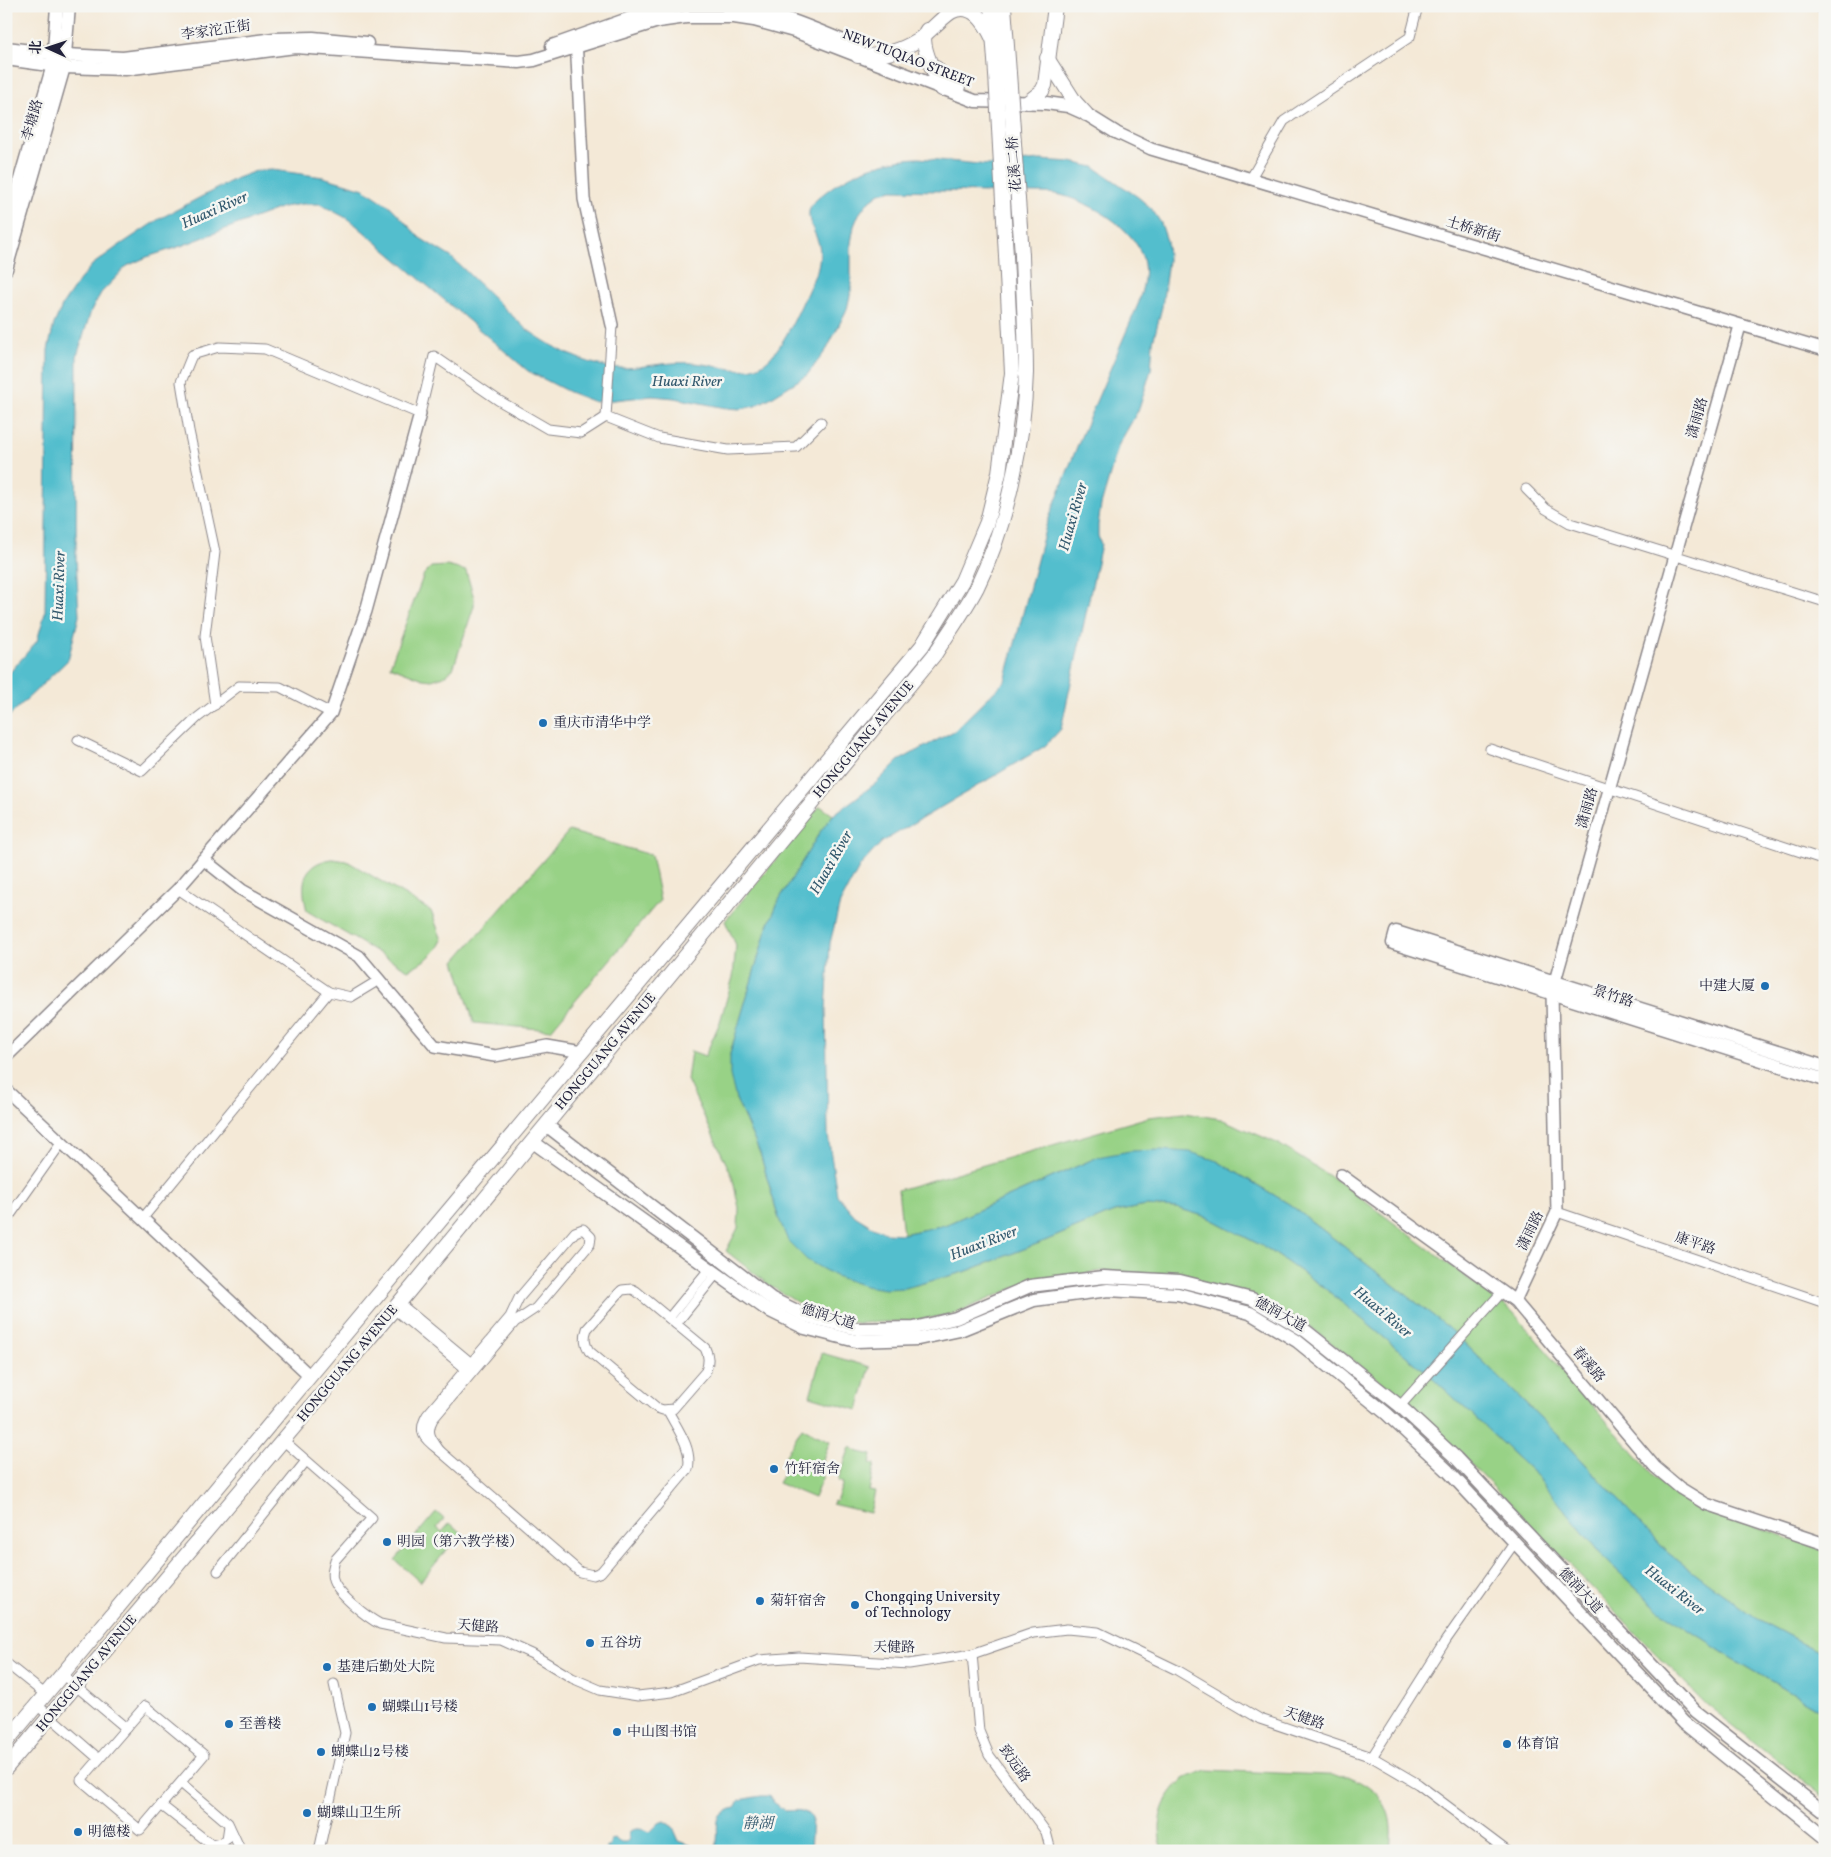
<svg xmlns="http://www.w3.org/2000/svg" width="1831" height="1857" font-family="Vollkorn,'Noto Serif SC',serif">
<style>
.green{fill:#98d286;stroke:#5d7a60}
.water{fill:#52becd;stroke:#3a7084}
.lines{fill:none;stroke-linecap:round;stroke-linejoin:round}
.minor-casing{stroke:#8b8689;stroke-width:11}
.tertiary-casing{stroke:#8b8689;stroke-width:14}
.secondary-casing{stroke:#8b8689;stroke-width:15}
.primary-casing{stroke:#8b8689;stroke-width:16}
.minor{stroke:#fff;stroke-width:9}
.tertiary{stroke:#fff;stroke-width:11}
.secondary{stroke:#fff;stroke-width:12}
.primary{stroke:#fff;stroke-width:14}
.primary-bridge-casing{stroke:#8b8689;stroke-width:16;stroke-linecap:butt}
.primary-bridge{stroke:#fff;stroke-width:14}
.poi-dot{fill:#1f6fb2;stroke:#f6f6f2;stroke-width:2}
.labels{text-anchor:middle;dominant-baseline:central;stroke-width:5;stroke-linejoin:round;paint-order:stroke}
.street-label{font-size:14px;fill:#22223b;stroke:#f6f6f2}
.poi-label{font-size:14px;fill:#22223b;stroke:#f6f6f2;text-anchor:start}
.water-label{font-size:15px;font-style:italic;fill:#33596e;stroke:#f6f6f2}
</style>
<rect width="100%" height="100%" fill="#f6f6f2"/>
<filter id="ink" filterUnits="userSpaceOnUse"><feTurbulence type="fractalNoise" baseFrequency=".02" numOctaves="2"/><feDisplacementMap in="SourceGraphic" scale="10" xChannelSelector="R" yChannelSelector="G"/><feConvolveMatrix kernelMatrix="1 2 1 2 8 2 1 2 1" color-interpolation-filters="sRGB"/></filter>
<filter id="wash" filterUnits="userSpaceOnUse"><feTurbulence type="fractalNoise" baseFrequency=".0096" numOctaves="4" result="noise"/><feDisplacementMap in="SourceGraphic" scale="20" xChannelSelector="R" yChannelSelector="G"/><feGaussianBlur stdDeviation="1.12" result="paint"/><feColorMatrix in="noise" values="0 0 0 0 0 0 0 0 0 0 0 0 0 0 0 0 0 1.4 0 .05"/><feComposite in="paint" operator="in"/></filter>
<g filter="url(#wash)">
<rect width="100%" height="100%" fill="#f4e9d7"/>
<!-- green -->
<g class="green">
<path d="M447 566 466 571 474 598V606L453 669 444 676 432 680 423 679 390 666 424 574 431 567Z"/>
<path d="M820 806 833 815 820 832 779 900 766 931 730 1054 736 1099 760 1153 779 1219 905 1288 967 1271 1047 1240 1114 1212 1146 1206 1177 1208 1207 1217 1268 1249 1327 1290 1434 1379 1538 1477 1603 1557 1659 1610 1722 1652 1825 1713V1798L1706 1704 1461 1454 1401 1397 1309 1326 1179 1275 1103 1271 1028 1282 954 1314 912 1321 857 1323 811 1311 769 1285 726 1251 738 1228 739 1208 732 1176 687 1080 691 1051 705 1056 720 1022 733 977 736 945 725 921Z"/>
<path d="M569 831 651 855 660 900 551 1030 474 1023 455 961Z"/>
<path d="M332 859 347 861 431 911 442 940C435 956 422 962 408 970L307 911C301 886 300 864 332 859Z"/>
<path d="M1184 1113 1221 1119 1277 1143 1339 1182 1512 1311 1652 1474 1676 1495 1703 1509 1825 1550V1655L1755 1618 1668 1553 1564 1441 1449 1328 1289 1204 1217 1161 1098 1157 945 1225 903 1234 898 1190 1149 1117Z"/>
<path d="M822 1353 870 1367 858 1410 810 1396Z"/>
<path d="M802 1427 814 1434 830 1441 817 1474 823 1476 814 1498 778 1483 791 1460 785 1457Z"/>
<path d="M850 1447 859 1452 872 1455 870 1463 875 1464 869 1491 875 1492 870 1513 832 1504 833 1501 836 1502 843 1483 838 1481Z"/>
<path d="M436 1512 444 1519 437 1528 442 1532 450 1523 461 1533 420 1582 395 1560Z"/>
<path d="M1207 1770 1348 1776C1384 1792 1395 1811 1390 1849L1389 1851H1164C1152 1826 1163 1795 1184 1779 1191 1775 1200 1773 1207 1770Z"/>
</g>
<!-- water -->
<g class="water">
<path d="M919 158 988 165 1040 160 1071 162 1094 167 1138 197 1151 208 1161 223 1167 241 1168 260 1162 307 1153 342 1151 370 1139 409 1119 444 1101 505 1098 525V536L1101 544 1061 729 1045 746 882 842 860 866 840 903 830 943 826 1009 828 1135 837 1195 855 1216 871 1226 886 1233 903 1234 945 1225 1098 1157 1130 1151 1160 1150 1190 1152 1217 1161 1289 1204 1449 1328 1564 1441 1668 1553 1755 1618 1825 1655V1713L1722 1652 1659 1610 1603 1557 1538 1477 1434 1379 1327 1290 1268 1249 1207 1217 1177 1208 1146 1206 1114 1212 1047 1240 967 1271 905 1288 885 1289 865 1286 835 1276 807 1260 788 1241 779 1219 760 1153 736 1099 730 1075V1054L766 931 779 900 820 832 833 815 876 783 898 761 954 731 1005 681 1046 526 1080 439 1139 302C1142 289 1146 277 1144 264 1139 229 1091 203 1061 195 1053 193 1045 193 1037 193L892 190 880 193 868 202 859 214 854 226 851 243V291L847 309 827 349 807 375 770 398 755 406 741 409 726 408 675 398 652 396 595 402 569 392 528 371 350 220 320 204H302L283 207 181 246 147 257 127 266 101 293 91 311 77 356 76 557 79 616 68 660 6 719V677L37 641 45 613 48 350 54 324 63 304 78 282 92 265 117 247 159 219 237 178 256 171 273 170 323 177 364 189 391 207 420 238 451 257 524 327C550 347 591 369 625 368 647 367 671 361 693 363 715 364 744 377 764 363 785 349 805 295 817 271 819 263 821 253 819 245 816 233 808 224 809 212 810 204 817 199 823 194 850 172 884 159 919 158Z"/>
<path d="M761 1796H769L771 1800 785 1811C797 1810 804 1809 812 1818L810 1851H707L716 1847C721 1827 709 1815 735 1808L739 1800Z"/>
<path d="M664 1821 673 1827 679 1841 698 1848 700 1851H606V1847H609L611 1839 615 1838 619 1842H626L629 1839V1832C637 1827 641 1829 650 1832L659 1823Z"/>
</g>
</g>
<g filter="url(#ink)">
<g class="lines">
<!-- minor casing -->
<g class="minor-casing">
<g id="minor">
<path d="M1251 178 1284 121 1410 37 1418 6"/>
<path d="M606 417 612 325"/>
<path d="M1526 489 1546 509 1570 523 1825 602"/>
<path d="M215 705 205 636 215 552 189 431 181 382 192 355 219 347 265 349 420 414 434 356 498 400 548 429 581 433 606 417 659 438 728 450 796 447 821 422"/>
<path d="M78 740 142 771 197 718 239 686 280 687 331 713"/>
<path d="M1490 749 1825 860"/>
<path d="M329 992 351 997 379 980"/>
<path d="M1557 1212 1825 1303"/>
<path d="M143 1218 329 992 178 889"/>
<path d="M6 1221 62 1142"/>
<path d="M583 1229 591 1237 590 1244 536 1308 515 1322 433 1419C425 1433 432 1440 440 1451 426 1440 416 1434 427 1415L510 1317 519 1298 575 1232Z"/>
<path d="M632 1289 636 1291 705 1348C709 1356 709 1362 706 1371L673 1409 663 1410 657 1408 589 1351C584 1343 584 1337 587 1329L619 1293 622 1290Z"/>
<path d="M399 1303 476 1367"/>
<path d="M394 1309 471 1373"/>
<path d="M669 1318 710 1268"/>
<path d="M676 1324 717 1273"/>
<path d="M1400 1406 1502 1292"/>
<path d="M284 1441 372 1518 335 1560C333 1567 331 1574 333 1580 337 1594 368 1618 380 1624L446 1638 501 1640 532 1654 572 1678 600 1690 638 1696 672 1692 759 1660 799 1657 909 1664 972 1654 1033 1633 1067 1629 1098 1632 1177 1670 1260 1719 1372 1757 1418 1784 1507 1851"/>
<path d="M440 1451 580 1572 593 1575 601 1572 688 1469C693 1449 677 1428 668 1411"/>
<path d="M218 1571 306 1461"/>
<path d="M972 1654 979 1731 989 1755 1046 1832 1051 1851"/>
<path d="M6 1663 46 1695"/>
<path d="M63 1675 126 1728"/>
<path d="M37 1705 99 1759"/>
<path d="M145 1706 204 1755 140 1830 81 1780Z"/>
<path d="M1372 1757 1446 1640 1515 1542"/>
<path d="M181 1783 228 1823 241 1851"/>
<path d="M161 1805 212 1845 233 1851"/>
<path d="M212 1845 221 1843 227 1839 229 1826"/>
<path d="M319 1851 345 1733 334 1684"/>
</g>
</g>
<!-- tertiary casing -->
<g class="tertiary-casing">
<g id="tertiary">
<path d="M576 38 584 199 612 325"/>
<path d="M1115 132 1151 149 1825 350"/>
<path d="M203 859 242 890 359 956 435 1046 495 1056 547 1046 582 1052"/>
<path d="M6 1057 178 889 331 713 366 611 420 414"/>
<path d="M6 1090 310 1376"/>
<path d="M1341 1175 1515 1301 1655 1467 1680 1488 1706 1504 1825 1544"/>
<path d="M1515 1301 1557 1212 1552 994 1555 981 1740 326"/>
</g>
</g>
<!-- secondary casing -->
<g class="secondary-casing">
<g id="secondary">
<path d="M726 6C773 9 815 30 858 47"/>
<path d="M552 46 642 14 678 6"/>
<path d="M6 48 66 55 123 58 274 39 313 38 367 43"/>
<path d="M6 59 64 67 125 69 295 47 519 62 534 60 658 21 686 17H734L754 20 794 31 975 101 1046 103 1068 106 1086 114 1115 132"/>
<path d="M6 228 53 65 57 6"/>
<path d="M6 269 64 67 69 6"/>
<path d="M1825 1067 1396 932 1393 943 1825 1080"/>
<path d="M546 1125 772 1299 809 1317 857 1329 914 1328 956 1318 1030 1286 1104 1277 1180 1281 1252 1299 1306 1331 1400 1406 1456 1458 1695 1711 1825 1813"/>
<path d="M533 1142 766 1309 805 1328 856 1341 918 1339 960 1330 1034 1300 1108 1290 1178 1294 1250 1313 1297 1341 1387 1414 1448 1471 1684 1723 1825 1837"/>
</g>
</g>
<!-- primary casing -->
<g class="primary-casing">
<g id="primary">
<path d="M991 6 996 74"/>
<path d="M1004 6 1009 73"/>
<path d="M1822 6 1825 7"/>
<path d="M927 30C917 43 936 75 942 89"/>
<path d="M858 56C880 57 899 52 918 40 930 32 939 20 951 12 972 0 986 24 993 39"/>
<path d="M1047 58 1075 102 1086 114"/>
<path d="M936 68 944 78 958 87"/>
<path d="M1028 102 1042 91 1045 85 1055 6"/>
<path d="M6 1742 310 1376 922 646 962 581 987 522 999 473 1012 373 1006 256"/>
<path d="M6 1768 399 1303 935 654C949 632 965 610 977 587 1007 526 1024 441 1026 373 1026 334 1023 294 1022 255"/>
</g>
</g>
<!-- minor -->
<use href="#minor" class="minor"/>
<!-- tertiary -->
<use href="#tertiary" class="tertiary"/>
<!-- secondary -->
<use href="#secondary" class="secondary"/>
<!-- primary -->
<use href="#primary" class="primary"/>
<!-- primary-bridge casing -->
<g class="primary-bridge-casing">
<g id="primary-bridge">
<path d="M1009 73 1022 255"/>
<path d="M996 74 1006 256"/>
</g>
</g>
<!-- primary-bridge -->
<use href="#primary-bridge" class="primary-bridge"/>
</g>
</g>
<!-- markers -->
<g class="poi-dot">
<circle cx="543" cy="723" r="5"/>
<circle cx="1765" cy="986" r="5"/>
<circle cx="774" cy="1469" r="5"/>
<circle cx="387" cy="1542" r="5"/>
<circle cx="760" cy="1601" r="5"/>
<circle cx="855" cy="1605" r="5"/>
<circle cx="590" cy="1643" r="5"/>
<circle cx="327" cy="1667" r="5"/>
<circle cx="372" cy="1707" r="5"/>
<circle cx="229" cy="1724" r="5"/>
<circle cx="617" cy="1732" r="5"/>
<circle cx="1507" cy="1744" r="5"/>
<circle cx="321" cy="1752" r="5"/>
<circle cx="307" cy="1813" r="5"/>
<circle cx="78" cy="1832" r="5"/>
</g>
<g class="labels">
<!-- street labels -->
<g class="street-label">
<text transform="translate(216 31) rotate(-8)">李家沱正街</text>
<text transform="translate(908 59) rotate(21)">NEW TUQIAO STREET</text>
<text transform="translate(33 120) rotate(-74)">李塘路</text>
<text transform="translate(1015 164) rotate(-94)">花溪二桥</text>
<text transform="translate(1473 230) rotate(17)">土桥新街</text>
<text transform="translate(1698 418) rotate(-74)">潇雨路</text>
<text transform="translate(864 740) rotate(-50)">HONGGUANG AVENUE</text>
<text transform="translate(1588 808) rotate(-74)">潇雨路</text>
<text transform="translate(1613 997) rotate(18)">景竹路</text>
<text transform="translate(606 1052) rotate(-50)">HONGGUANG AVENUE</text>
<text transform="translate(1531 1231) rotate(-64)">潇雨路</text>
<text transform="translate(1695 1244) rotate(19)">康平路</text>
<text transform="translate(1280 1315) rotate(29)">德润大道</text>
<text transform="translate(828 1317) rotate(17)">德润大道</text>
<text transform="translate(348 1364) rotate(-50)">HONGGUANG AVENUE</text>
<text transform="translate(1588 1365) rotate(50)">春溪路</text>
<text transform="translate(1580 1591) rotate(47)">德润大道</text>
<text transform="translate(478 1627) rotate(4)">天健路</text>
<text transform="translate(894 1648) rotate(1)">天健路</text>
<text transform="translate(87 1674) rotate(-50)">HONGGUANG AVENUE</text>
<text transform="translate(1304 1719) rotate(19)">天健路</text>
<text transform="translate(1014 1764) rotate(55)">致远路</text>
</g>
<!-- poi labels -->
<g class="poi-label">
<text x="553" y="723">重庆市清华中学</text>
<text x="1755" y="986" text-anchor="end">中建大厦</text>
<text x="784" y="1469">竹轩宿舍</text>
<text x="397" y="1542">明园（第六教学楼）</text>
<text x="865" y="1597">Chongqing University<tspan x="865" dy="16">of Technology</tspan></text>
<text x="770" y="1601">菊轩宿舍</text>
<text x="600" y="1643">五谷坊</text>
<text x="337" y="1667">基建后勤处大院</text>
<text x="382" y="1707">蝴蝶山1号楼</text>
<text x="239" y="1724">至善楼</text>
<text x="627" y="1732">中山图书馆</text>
<text x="1517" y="1744">体育馆</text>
<text x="331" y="1752">蝴蝶山2号楼</text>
<text x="317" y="1813">蝴蝶山卫生所</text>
<text x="88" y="1832">明德楼</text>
</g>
<!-- water labels -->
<g class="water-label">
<text transform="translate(215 211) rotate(-24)">Huaxi River</text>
<text x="687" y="382">Huaxi River</text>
<text transform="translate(1074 517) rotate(-74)">Huaxi River</text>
<text transform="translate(60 586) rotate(-88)">Huaxi River</text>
<text transform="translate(832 863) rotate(-60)">Huaxi River</text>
<text transform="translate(984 1244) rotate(-21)">Huaxi River</text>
<text transform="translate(1382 1313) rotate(40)">Huaxi River</text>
<text transform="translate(1674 1591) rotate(38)">Huaxi River</text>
<text x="758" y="1824">静湖</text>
</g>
</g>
<!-- margin -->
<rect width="1831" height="1857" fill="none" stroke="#f6f6f2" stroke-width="25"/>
<!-- north arrow -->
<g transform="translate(48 48) rotate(273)" stroke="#f6f6f2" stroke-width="4" paint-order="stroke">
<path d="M0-4L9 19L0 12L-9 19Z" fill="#22223b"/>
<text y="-8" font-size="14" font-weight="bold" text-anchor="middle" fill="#22223b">北</text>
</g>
</svg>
